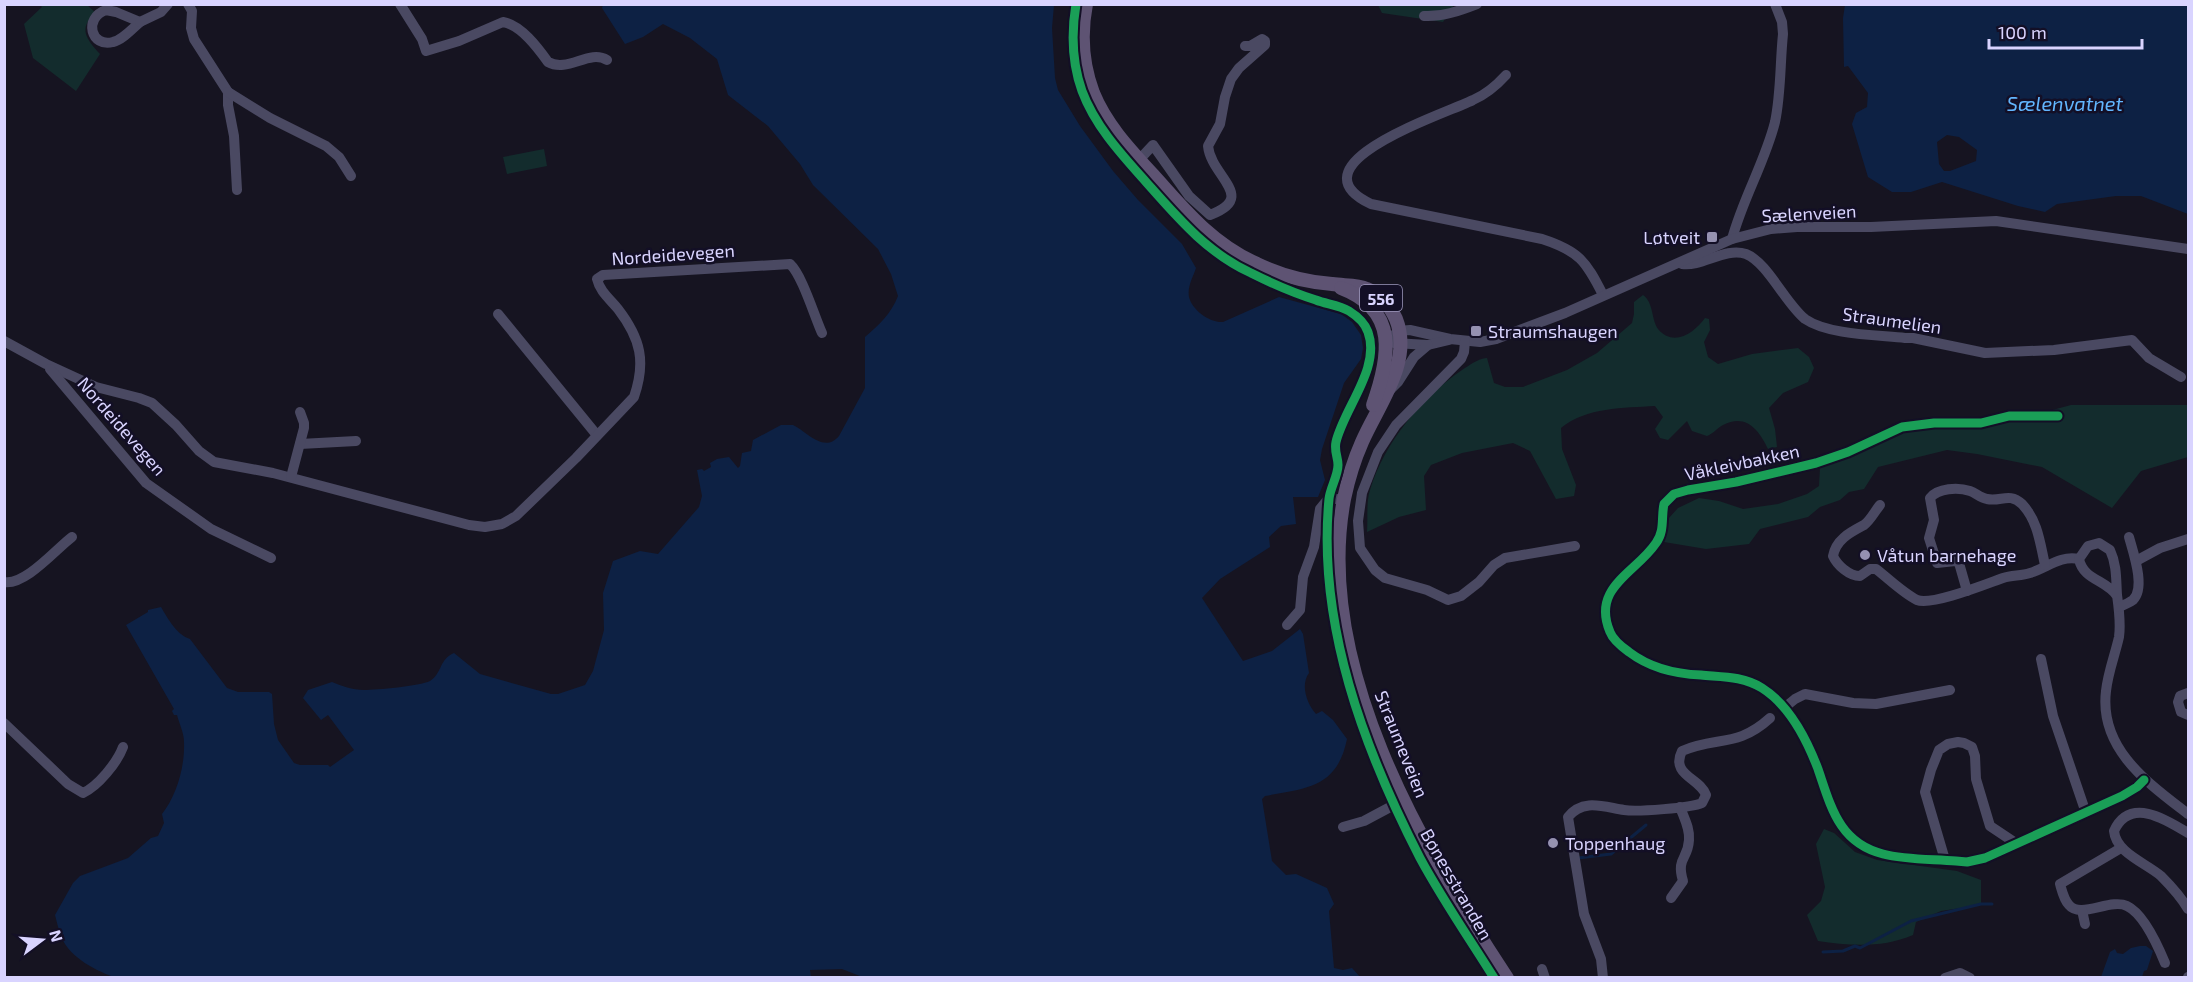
<svg xmlns="http://www.w3.org/2000/svg" width="2193" height="982" font-family="'Exo 2',sans-serif">
<style>
.green{fill:#132c2d}
.water{fill:#0d2144;fill-rule:evenodd}
.lines{fill:none;stroke-linecap:round;stroke-linejoin:round}
.stream{stroke:#0d2144;stroke-width:3}
.minor{stroke:#4a4962;stroke-width:10}
.major{stroke:#5e5373;stroke-width:14}
.cycleway-casing{stroke:#130f26;stroke-width:13}
.cycleway{stroke:#1a9f57;stroke-width:9}
.poi-dot{fill:#9591b1;stroke:#130f26;stroke-width:2}
.labels{text-anchor:middle;dominant-baseline:central;stroke-width:5;stroke-linejoin:round;paint-order:stroke}
.shield{fill:#130f26;stroke:#9e99be;stroke-width:1.5}
.shield-label{font-size:16px;font-weight:bold;fill:#d9d4ff}
.street-label{font-size:18px;fill:#d9d4ff;stroke:#130f26}
.poi-label{font-size:18px;fill:#d9d4ff;stroke:#130f26;text-anchor:start}
.water-label{font-size:20px;font-style:italic;fill:#62b6ff;stroke:#130f26}
</style>
<rect width="100%" height="100%" fill="#161421"/>
<!-- green -->
<g class="green">
<path d="M40 5H87L96 13C77 28 87 40 100 54L76 91 33 58 24 24 42 7Z"/>
<path d="M1378 5H1454L1443 22 1382 13Z"/>
<path d="M544 149 547 166 507 174 503 157Z"/>
<path d="M1643 295C1654 303 1651 319 1658 329 1674 348 1695 332 1705 318L1709 319 1710 330 1704 342 1708 357 1718 364 1752 354 1798 348 1809 357 1814 368 1808 382 1783 393 1769 408 1775 429 1777 447 1768 449C1759 430 1746 413 1723 425 1717 428 1713 434 1707 436L1692 431 1687 421 1668 440 1660 438 1655 429 1663 417 1655 406C1623 408 1587 407 1561 428L1562 449 1576 485 1574 496 1556 499 1530 451 1513 443 1462 453 1431 465 1424 476 1426 510 1399 517 1367 532C1368 519 1366 502 1370 490 1384 443 1422 397 1462 370 1470 365 1477 359 1487 358L1494 383 1505 387H1523L1567 370 1597 353 1632 323 1634 314V302Z"/>
<path d="M2071 405H2188V457L2141 471 2112 508 2042 467 1977 454 1947 450 1878 467 1864 489 1849 492 1840 500 1820 507 1808 517 1760 529 1749 544 1706 549 1664 542 1668 519 1678 508 1699 498 1719 501 1743 509 1778 504 1807 494 1819 486 1820 468 1904 430 2001 424Z"/>
<path d="M1824 829 1834 833 1855 852 1877 860 1957 871 1981 880V905L1941 911 1916 922 1913 935C1883 948 1850 946 1818 941L1807 915 1821 901 1825 887 1816 844Z"/>
</g>
<!-- water -->
<g class="water">
<path d="M603 5H1054L1052 28 1055 78 1058 90 1080 126 1113 171 1138 200 1182 244 1196 268C1193 277 1187 287 1189 297 1192 310 1210 323 1223 322L1279 297 1341 314 1352 322 1361 335 1363 348 1361 359 1344 383 1322 449 1320 460 1325 480 1318 497H1293L1296 524 1281 526 1269 537 1270 547 1220 579 1202 598 1243 661 1272 651 1300 629 1303 634 1309 673C1300 685 1307 704 1316 714L1322 711 1333 720 1347 739C1337 788 1307 788 1265 796L1262 799 1272 861 1286 875 1296 874 1327 888 1334 904 1329 911 1334 968 1343 970 1352 968 1360 977 1184 978 1177 976 1173 978H865L842 969 810 970 811 978H116C97 971 70 958 62 938 59 931 57 923 55 915L73 883 80 876 128 858 151 838 158 836 164 823 162 814C177 795 185 766 184 742 184 733 179 723 177 715H174L172 711 174 709 126 625 148 612V610L161 607C168 619 177 635 190 639L227 688 238 692H269L272 694 274 724 278 740 294 763 300 765H328L330 767 354 750 328 715 321 720 303 698 308 690 332 682C342 686 352 690 364 690 376 690 420 686 430 681 442 674 439 659 454 653L480 674 551 694H558L585 685 593 671 604 630 603 593 613 561 640 551 658 554 699 507 702 496 697 470 702 469 704 471 711 467 710 463 717 459 729 457 738 468 740 466 742 453 751 451 753 440 781 425H793C806 431 824 454 839 436L865 388V337C879 325 891 314 898 296L891 274 878 249 813 185 800 164 768 126 728 95 717 59 690 38 663 24 643 37 625 44 602 8Z"/>
<path d="M1845 5H2188V214L2141 196H2116L2057 204 2045 212 2018 206 1942 182 1911 192H1892L1868 177 1852 124 1856 113 1867 107 1868 93 1848 66 1844 67 1843 18ZM1947 135 1959 137 1977 150 1976 161 1950 171H1944L1939 164 1937 142Z"/>
<path d="M2140 946H2146L2153 951 2147 970 2144 971 2142 977H2101L2110 952 2115 949 2117 953 2123 954 2131 948Z"/>
</g>
<g class="lines">
<!-- stream -->
<g class="stream">
<path d="M1578 858 1611 854 1646 825"/>
<path d="M1823 952 1843 951 1855 946 1860 948 1911 921 1981 904H1992"/>
</g>
<!-- minor -->
<g class="minor">
<path d="M188 4 192 11 191 28 194 39 228 92V105L234 136 237 190"/>
<path d="M400 4 422 39 426 51 459 41 503 22C521 25 538 48 548 62 568 73 589 49 607 60"/>
<path d="M106 10 116 12 140 22C132 29 122 40 113 42 91 48 83 18 106 10Z"/>
<path d="M1424 16C1442 17 1459 11 1477 4"/>
<path d="M140 22 161 12 168 4"/>
<path d="M1506 75C1496 86 1487 94 1473 100 1448 113 1287 164 1371 204L1542 239C1579 251 1586 261 1603 295"/>
<path d="M228 92 270 118 326 146 339 157 351 176"/>
<path d="M1139 160 1153 145 1189 196 1210 215C1258 197 1211 177 1208 146L1220 124 1225 97 1231 79 1239 68 1265 45V41L1262 39 1250 46H1245"/>
<path d="M1732 239C1743 198 1765 162 1775 122 1781 94 1780 63 1783 34L1782 22 1775 4"/>
<path d="M1682 264C1702 267 1725 247 1746 254 1767 262 1786 304 1805 319 1828 335 1878 335 1905 338H1913L1985 353 2054 350 2132 340 2149 358 2181 377"/>
<path d="M498 314 596 434"/>
<path d="M1394 335 1399 331 1410 330 1450 339 1480 342 1496 339 1565 313 1732 239 1771 229 1797 227H1871L1996 221 2188 249"/>
<path d="M4 341 46 364 96 387 139 398 152 403 176 425 199 451 214 462 273 473 469 525 485 527 502 524 516 516 576 458 634 397C646 362 641 339 618 309 610 299 600 292 597 279L603 275 790 264C802 275 814 315 822 333"/>
<path d="M1465 341 1464 352 1461 359 1396 425 1378 452 1362 493 1358 521 1360 548 1375 570 1385 578 1427 590 1448 600 1461 596 1479 582 1494 565 1505 558 1575 546"/>
<path d="M1394 343 1428 345 1449 340"/>
<path d="M50 369 146 483 211 529 271 558"/>
<path d="M1390 390 1398 382 1414 357 1428 345"/>
<path d="M2058 416H2009L1981 423H1934L1902 427 1848 452 1816 463 1736 482 1688 490 1674 494 1664 504C1661 517 1665 531 1656 543 1636 573 1591 587 1610 632 1613 640 1622 647 1629 652 1650 668 1674 674 1701 675 1722 677 1743 676 1762 688 1789 705 1807 740 1818 769 1831 807 1839 843 1883 854 1906 860 1932 859 1956 861L1967 862 1985 858 2122 796 2137 787 2144 780"/>
<path d="M300 444 356 441"/>
<path d="M291 477 304 428V423L300 412"/>
<path d="M1880 505C1875 511 1870 521 1864 525 1851 532 1836 539 1833 556 1837 565 1849 576 1860 576L1870 569H1876C1889 579 1903 593 1917 600 1932 606 1986 584 2003 578 2012 575 2021 576 2030 573 2047 568 2060 555 2079 559"/>
<path d="M2136 561 2160 548 2188 539"/>
<path d="M4 582C25 586 56 549 72 537"/>
<path d="M1967 591 1959 563 1955 561 1937 563 1929 538 1934 520 1930 498C1938 488 1958 487 1970 491 1976 493 1980 498 1987 499 2001 502 2009 492 2022 504 2038 521 2040 543 2045 565"/>
<path d="M2117 596C2107 580 2083 580 2079 559L2088 546 2099 543 2110 550C2117 565 2116 580 2117 595 2119 609 2121 623 2119 637 2115 655 2108 672 2106 691 2099 749 2148 783 2188 814"/>
<path d="M2119 607C2124 605 2129 603 2133 600 2146 588 2133 552 2129 537"/>
<path d="M1287 625 1300 610 1303 577 1314 547 1320 509 1329 498 1344 500"/>
<path d="M2041 659 2053 716 2086 813"/>
<path d="M2188 693 2180 696 2178 702 2181 712 2188 715"/>
<path d="M1784 708 1795 699 1805 694 1853 703 1876 704 1950 690"/>
<path d="M4 723 68 784 83 793C98 786 117 763 123 747"/>
<path d="M1343 827 1364 821 1394 805 1434 882 1494 978"/>
<path d="M2188 833C2167 820 2130 796 2114 831 2116 853 2146 863 2161 876 2171 886 2181 897 2188 909"/>
<path d="M2121 848 2060 884C2062 891 2064 900 2069 905 2080 919 2111 898 2127 906 2144 914 2158 946 2165 963"/>
<path d="M1945 860 1925 792 1931 770 1939 750 1948 744 1958 742 1964 743 1972 747 1975 756 1976 779 1990 826 2017 844"/>
<path d="M1671 898 1683 881C1676 857 1688 860 1689 840 1690 828 1684 818 1680 807"/>
<path d="M2082 910 2085 924"/>
<path d="M1542 969 1545 978"/>
<path d="M1603 978 1601 959 1584 914 1568 817C1583 798 1604 807 1624 810 1637 812 1691 808 1702 803L1706 795C1700 778 1670 775 1682 751 1717 736 1737 748 1770 718"/>
<path d="M1945 978 1960 973 1970 978"/>
<path d="M2188 978V977"/>
</g>
<!-- major -->
<g class="major">
<path d="M1086 4C1080 35 1082 64 1093 93 1106 125 1130 150 1153 175 1184 210 1213 245 1257 264 1280 275 1306 282 1332 284 1344 286 1356 284 1367 289 1380 294 1390 306 1396 319 1413 362 1378 405 1362 442 1354 460 1348 480 1344 499 1313 663 1420 847 1507 978"/>
<path d="M1341 288C1399 310 1390 357 1373 405"/>
</g>
<!-- cycleway casing -->
<g class="cycleway-casing">
<g id="cycleway">
<path d="M1076 4C1071 34 1072 63 1082 91 1095 126 1121 154 1146 182 1177 217 1207 253 1251 273 1271 283 1294 293 1316 300 1326 304 1339 305 1349 311 1357 316 1365 323 1368 332 1381 368 1344 408 1336 442 1334 451 1338 457 1338 465 1338 476 1330 488 1329 499 1317 624 1364 749 1420 858 1442 899 1469 938 1494 978"/>
<path d="M2058 416H2009L1981 423H1934L1902 427 1848 452 1816 463 1736 482 1688 490 1674 494 1664 504C1661 517 1665 531 1656 543 1636 573 1591 587 1610 632 1613 640 1622 647 1629 652 1650 668 1674 674 1701 675 1722 677 1743 676 1762 688 1789 705 1807 740 1818 769 1831 807 1839 843 1883 854 1906 860 1932 859 1956 861L1967 862 1985 858 2122 796 2137 787 2144 780"/>
</g>
</g>
<!-- cycleway -->
<use href="#cycleway" class="cycleway"/>
</g>
<!-- markers -->
<g class="poi-dot">
<rect x="1706" y="231" width="12" height="12" rx="3"/>
<rect x="1470" y="325" width="12" height="12" rx="3"/>
<circle cx="1865" cy="555" r="6"/>
<circle cx="1553" cy="843" r="6"/>
</g>
<g class="labels">
<!-- shield labels -->
<rect class="shield" x="1360" y="285" width="42" height="26" rx="4.5"/>
<g class="shield-label">
<text x="1381" y="298">556</text>
</g>
<!-- street labels -->
<g class="street-label">
<text transform="translate(1809 213) rotate(-3)">Sælenveien</text>
<text transform="translate(673 254) rotate(-4)">Nordeidevegen</text>
<text transform="translate(1892 320) rotate(8)">Straumelien</text>
<text transform="translate(122 426) rotate(49)">Nordeidevegen</text>
<text transform="translate(1742 462) rotate(-12)">Våkleivbakken</text>
<text transform="translate(1402 744) rotate(68)">Straumeveien</text>
<text transform="translate(1457 884) rotate(60)">Bønesstranden</text>
</g>
<!-- poi labels -->
<g class="poi-label">
<text x="1700" y="237" text-anchor="end">Løtveit</text>
<text x="1488" y="331">Straumshaugen</text>
<text x="1877" y="555">Våtun barnehage</text>
<text x="1565" y="843">Toppenhaug</text>
</g>
<!-- water labels -->
<g class="water-label">
<text x="2065" y="103">Sælenvatnet</text>
</g>
</g>
<!-- border -->
<rect width="2193" height="982" fill="none" stroke="#d9d4ff" stroke-width="12"/>
<!-- north arrow -->
<g transform="translate(42 940) rotate(74)" stroke="#130f26" stroke-width="4.5" paint-order="stroke">
<path d="M0-4.5L10 22L0 15L-10 22Z" fill="#d9d4ff"/>
<text y="-9" font-size="16" font-weight="bold" text-anchor="middle" fill="#d9d4ff">N</text>
</g>
<!-- scale -->
<path d="M1989 39v9h153v-9" fill="none" stroke="#d9d4ff" stroke-width="3"/>
<text x="1998" y="39" font-size="18" fill="#d9d4ff" stroke="#130f26" stroke-width="4.5" paint-order="stroke">100 m</text>
</svg>
